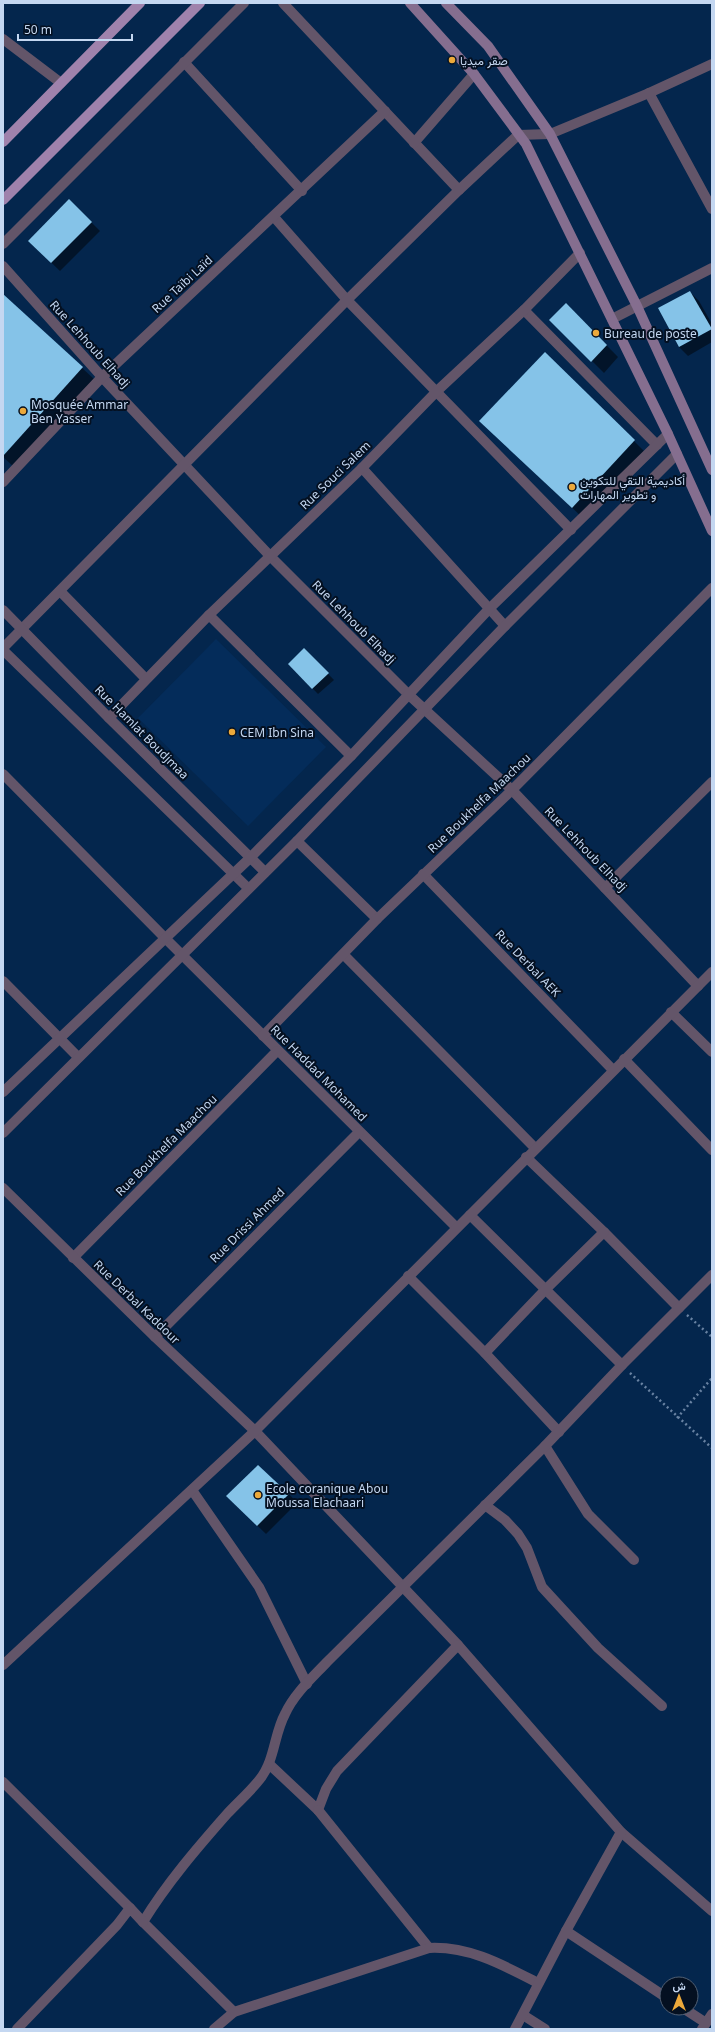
<svg xmlns="http://www.w3.org/2000/svg" width="715" height="2032" font-family="'Noto Sans',Vazirmatn,sans-serif">
<style>
.built{fill:#042c5a}
.shadow{fill:#0007}
.building{fill:#85c3e8}
.lines{fill:none;stroke-linecap:round;stroke-linejoin:round}
.path{stroke:#6882a2;stroke-width:2.5;stroke-dasharray:2 3;stroke-linecap:butt}
.minor{stroke:#635569;stroke-width:10}
.tertiary{stroke:#635569;stroke-width:10}
.secondary{stroke:#856e8f;stroke-width:10}
.primary{stroke:#9f82ac;stroke-width:10}
.poi-dot{fill:#eca93b;stroke:#041021;stroke-width:1.5}
.labels{text-anchor:middle;dominant-baseline:central;stroke-width:4;stroke-linejoin:round;paint-order:stroke}
.poi-label{font-size:12px;fill:#c4d7f1;stroke:#041021;text-anchor:start}
.street-label{font-size:12px;fill:#c4d7f1;stroke:#041021}
</style>
<rect width="100%" height="100%" fill="#04264d"/>
<!-- built -->
<path class="built" d="M216 639 326 747 248 826 138 718Z"/>
<!-- shadow -->
<g class="shadow">
<path d="M69 200 100 231 60 271 29 241Z"/>
<path d="M690 292 699 301 712 324V342L688 356 679 347Z"/>
<path d="M3 295 94 379 14 467 3 457Z"/>
<path d="M566 304 618 357 604 373 551 320Z"/>
<path d="M545 353 646 453 584 519 492 432Z"/>
<path d="M304 649 334 680 318 694 289 664Z"/>
<path d="M289 1494 297 1503 266 1534 227 1496Z"/>
</g>
<!-- building -->
<g class="building">
<path d="M69 199 92 222 51 263 28 241Z"/>
<path d="M690 291 712 329 679 347 658 308Z"/>
<path d="M3 294 83 367 3 456Z"/>
<path d="M566 303 607 345 591 362 549 320Z"/>
<path d="M545 352 635 440 572 508 479 421Z"/>
<path d="M304 648 329 673 312 689 288 664Z"/>
<path d="M258 1465 289 1494 257 1526 226 1496Z"/>
</g>
<g class="lines">
<!-- path -->
<g class="path">
<path d="M687 1315 712 1337"/>
<path d="M630 1373 712 1448"/>
<path d="M677 1418 712 1378"/>
</g>
<!-- minor -->
<g class="minor">
<path d="M283 3 459 190"/>
<path d="M3 39 61 83"/>
<path d="M184 62 302 191"/>
<path d="M649 93 712 209"/>
<path d="M414 143 474 74"/>
<path d="M274 217 347 300 571 530"/>
<path d="M3 266 102 377 270 556 409 695 512 790 698 986"/>
<path d="M524 310 657 445"/>
<path d="M612 319 712 268"/>
<path d="M362 468 505 626"/>
<path d="M3 482 102 377 385 111"/>
<path d="M60 591 146 679"/>
<path d="M209 615 351 756"/>
<path d="M3 648 347 300 459 190 518 135 550 134 649 93 712 64"/>
<path d="M109 718 209 615 362 468 437 391 524 310 580 253"/>
<path d="M297 841 377 919"/>
<path d="M423 874 613 1070"/>
<path d="M605 888 712 782"/>
<path d="M164 937 456 1227"/>
<path d="M344 955 535 1148"/>
<path d="M3 981 78 1057"/>
<path d="M671 1012 712 1052"/>
<path d="M263 1036 377 919 512 790 712 588"/>
<path d="M624 1059 712 1150"/>
<path d="M526 1157 604 1232 679 1308"/>
<path d="M470 1215 622 1365"/>
<path d="M73 1258 277 1051"/>
<path d="M408 1276 485 1353 559 1432"/>
<path d="M155 1337 359 1132"/>
<path d="M485 1353 545 1290 604 1232"/>
<path d="M255 1431 458 1645 621 1832 712 1911"/>
<path d="M545 1446 588 1514 634 1560"/>
<path d="M192 1490 259 1587 307 1684"/>
<path d="M485 1505 505 1520 518 1534 527 1548 542 1587 598 1648 662 1706"/>
<path d="M269 1764 318 1810 326 1789 337 1771 458 1645"/>
<path d="M3 1782 130 1908"/>
<path d="M318 1810 429 1948"/>
<path d="M566 1931 667 1998"/>
<path d="M683 2008 706 2023"/>
<path d="M234 2012 143 1922C167 1883 197 1848 227 1814 238 1802 250 1792 260 1779 275 1760 274 1734 285 1714 294 1694 312 1678 327 1662L545 1446 622 1365 712 1275"/>
<path d="M523 2015 545 2029"/>
<path d="M17 2029 117 1925 130 1908 143 1922"/>
<path d="M214 2029 234 2012 429 1948C469 1946 503 1965 538 1983"/>
<path d="M515 2029 566 1931 621 1832"/>
<path d="M702 2029 712 2014"/>
</g>
<!-- tertiary -->
<g class="tertiary">
<path d="M3 244 244 3"/>
<path d="M3 610 109 718 265 872"/>
<path d="M3 650 248 888"/>
<path d="M3 774 164 937"/>
<path d="M3 1092 250 858 351 756 489 609 668 434"/>
<path d="M3 1133 297 841 505 626 677 454"/>
<path d="M3 1188 155 1337 255 1431"/>
<path d="M3 1665 255 1431 712 972"/>
</g>
<!-- secondary -->
<g class="secondary">
<path d="M410 3 474 74 526 144 668 434 712 531"/>
<path d="M446 3 488 46 550 134 637 306 712 470"/>
</g>
<!-- primary -->
<g class="primary">
<path d="M3 142 140 3"/>
<path d="M3 200 200 3"/>
</g>
</g>
<!-- markers -->
<g class="poi-dot">
<circle cx="452" cy="60" r="4"/>
<circle cx="596" cy="333" r="4"/>
<circle cx="23" cy="411" r="4"/>
<circle cx="572" cy="487" r="4"/>
<circle cx="232" cy="732" r="4"/>
<circle cx="258" cy="1495" r="4"/>
</g>
<g class="labels">
<!-- poi labels -->
<g class="poi-label">
<text x="460" y="60">صقر ميديا</text>
<text x="604" y="333">Bureau de poste</text>
<text x="31" y="404">Mosquée Ammar<tspan x="31" dy="14">Ben Yasser</tspan></text>
<text x="580" y="480">أكاديمية التقي للتكوين<tspan x="580" dy="14">و تطوير المهارات</tspan></text>
<text x="240" y="732">CEM Ibn Sina</text>
<text x="266" y="1488">Ecole coranique Abou<tspan x="266" dy="14">Moussa Elachaari</tspan></text>
</g>
<!-- street labels -->
<g class="street-label">
<text transform="translate(182 284) rotate(-43)">Rue Taïbi Laïd</text>
<text transform="translate(90 344) rotate(48)">Rue Lehhoub Elhadj</text>
<text transform="translate(335 475) rotate(-44)">Rue Souci Salem</text>
<text transform="translate(354 622) rotate(45)">Rue Lehhoub Elhadj</text>
<text transform="translate(142 732) rotate(45)">Rue Hamlat Boudjmaa</text>
<text transform="translate(479 803) rotate(-44)">Rue Boukhelfa Maachou</text>
<text transform="translate(586 849) rotate(46)">Rue Lehhoub Elhadj</text>
<text transform="translate(528 963) rotate(46)">Rue Derbal AEK</text>
<text transform="translate(319 1073) rotate(45)">Rue Haddad Mohamed</text>
<text transform="translate(166 1145) rotate(-45)">Rue Boukhelfa Maachou</text>
<text transform="translate(247 1225) rotate(-45)">Rue Drissi Ahmed</text>
<text transform="translate(137 1302) rotate(44)">Rue Derbal Kaddour</text>
</g>
</g>
<!-- border -->
<rect width="715" height="2032" fill="none" stroke="#c4d7f1" stroke-width="8"/>
<!-- north arrow -->
<g transform="translate(679 1996)"><circle r="19" fill="#041021" stroke="#516074"/>
<path d="M0-3L7 15L0 10L-7 15Z" fill="#eca93b"/>
<text y="-6" font-size="11" font-weight="bold" text-anchor="middle" fill="#c4d7f1">ش</text>
</g>
<!-- scale -->
<path d="M18 34v6h114v-6" fill="none" stroke="#c4d7f1" stroke-width="2"/>
<text x="24" y="34" font-size="12" fill="#c4d7f1" stroke="#041021" stroke-width="3" paint-order="stroke">50 m</text>
</svg>
